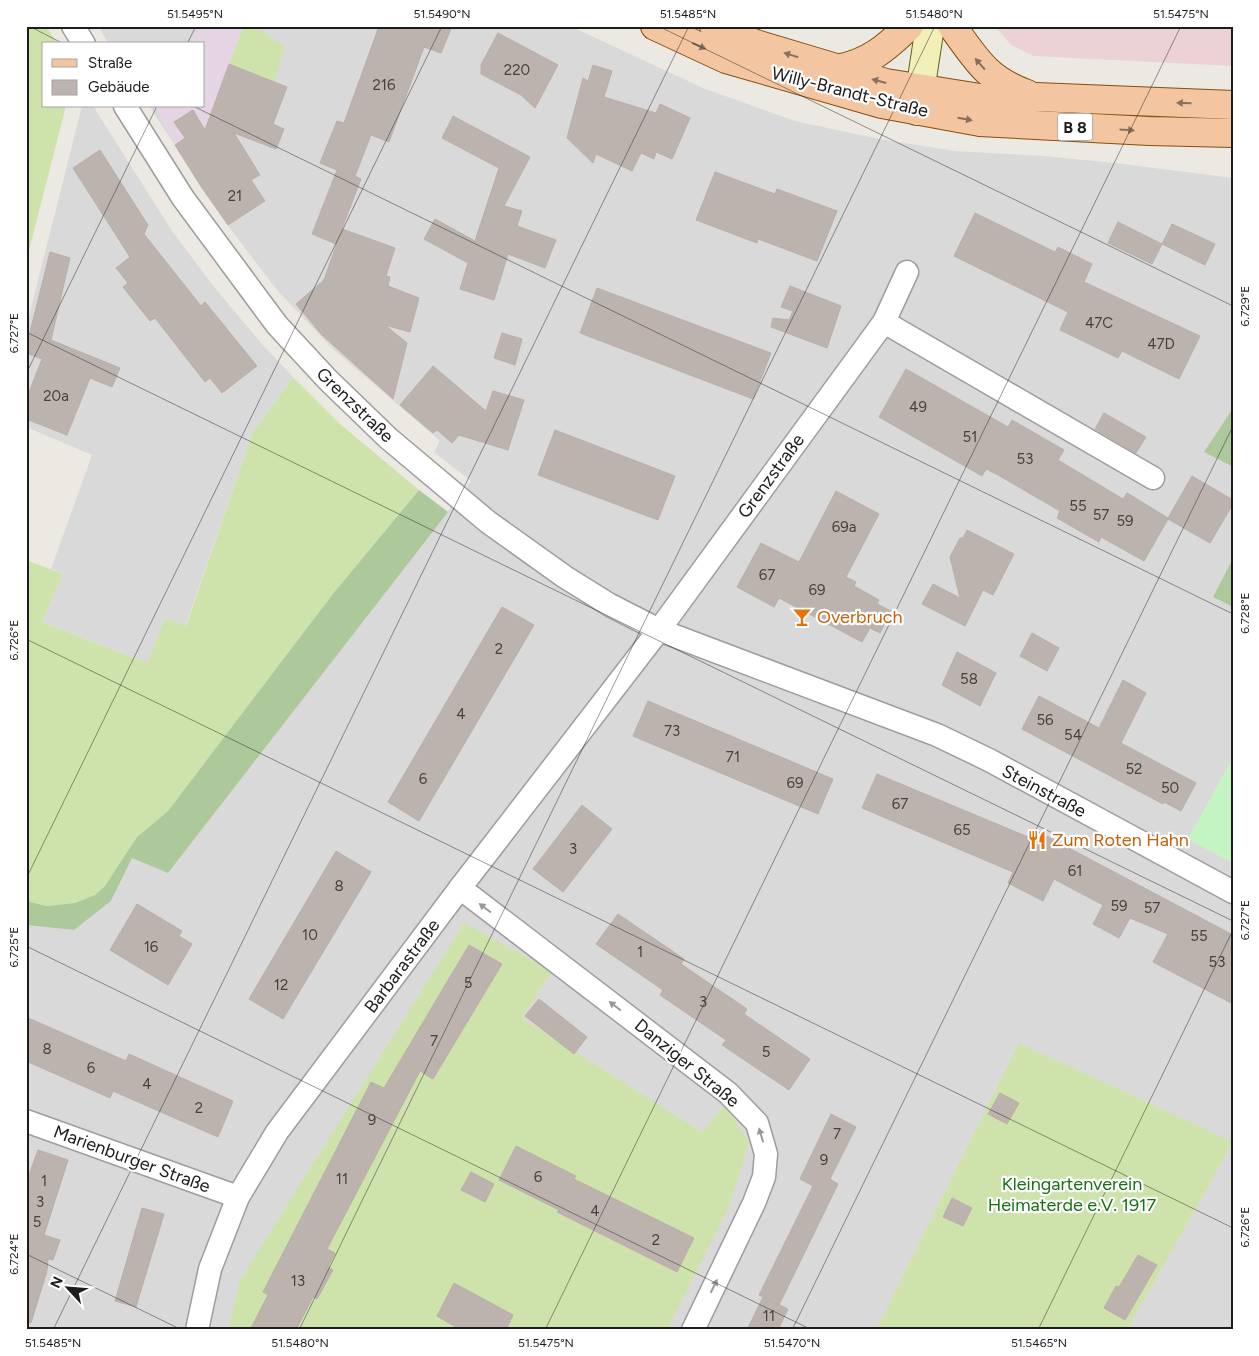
<svg xmlns="http://www.w3.org/2000/svg" width="1259" height="1356" font-family="Figtree,sans-serif">
<style>
.residential{fill:#dad9d9}
.commercial{fill:#ecd2d4}
.industrial{fill:#e5d5e4}
.grass{fill:#cee3ac}
.forest{fill:#adc89a}
.park{fill:#c4f4c2}
.building{fill:#bcb3af;stroke:#bcada6}
.lines{fill:none;stroke-linecap:round;stroke-linejoin:round}
.street-casing{stroke:#9d9d9d;stroke-width:25}
.secondary-casing{stroke:#67660e;stroke-width:30}
.primary-casing{stroke:#864f0d;stroke-width:30}
.street{stroke:#fff;stroke-width:22}
.secondary{stroke:#f3efb9;stroke-width:28}
.primary{stroke:#f3c5a0;stroke-width:28}
.oneway{fill:#88705e}
.oneway2{fill:#999}
.ticks{fill:none;stroke:#1c1c1c;stroke-width:1;stroke-opacity:0.45}
.labels{text-anchor:middle;dominant-baseline:central;stroke-width:4.5;stroke-linejoin:round;paint-order:stroke}
.number-label{font-size:15px;fill:#444241}
.shield{fill:#fff;stroke:#606060;stroke-width:1}
.shield-label{font-size:16px;font-weight:bold;fill:#1c1c1c}
.street-label{font-size:18px;fill:#1c1c1c;stroke:#fff}
.food-label{font-size:18px;fill:#c56008;stroke:#fff;text-anchor:start}
.park-label{font-size:18px;fill:#186f14;stroke:#fff}
.neatline{fill:none;stroke:#1c1c1c;stroke-width:2}
.ticks-label{font-size:12px;text-anchor:middle;fill:#1c1c1c}
</style>
<rect width="100%" height="100%" fill="#ece8e2"/>
<!-- residential -->
<g class="residential">
<path d="M98 26H570L703 88 795 121 879 139 955 151 1043 156 1115 163 1233 178V408L1204 452 1233 467V558L1213 597 1233 607V758L1188 839 1233 863V1330H26V925L74 930 111 901 132 858 168 873 471 481 434 452 440 441 332 348 277 290 229 227 149 106H204V44H109Z"/>
<path d="M82 106H93L172 231 214 287 262 344 293 377 253 432 185 627 165 618 147 663 42 622 63 574 51 569 92 455 26 427V328Z"/>
</g>
<!-- commercial -->
<path class="commercial" d="M995 26H1233V66L1034 56 1011 45Z"/>
<!-- industrial -->
<path class="industrial" d="M200 26H244L208 123 175 145 154 106H204V44H193Z"/>
<!-- grass -->
<g class="grass">
<path d="M26 26H46L58 44H44V106H66L26 262Z"/>
<path d="M244 26H253L271 36 270 39 285 46 274 82 229 64Z"/>
<path d="M293 377 340 424 419 490 332 595 168 811 137 837 105 886 95 895 75 903 47 906 26 901V560L63 574 42 622 147 663 165 618 186 626 253 432Z"/>
<path d="M464 923 552 971 522 1018 702 1132 725 1105 749 1143 729 1207 667 1330H228L240 1280Z"/>
<path d="M1019 1043 1233 1142 1127 1330H876Z"/>
</g>
<!-- forest -->
<g class="forest">
<path d="M1233 408V467L1204 452Z"/>
<path d="M419 490 448 512 168 873 132 858 111 901 74 930 26 925V901L47 906 75 903 95 895 105 886 137 837 168 811 332 595Z"/>
<path d="M1233 558V607L1213 597Z"/>
</g>
<!-- park -->
<path class="park" d="M1233 758V863L1188 839Z"/>
<!-- building -->
<g class="building">
<path d="M376 26H452L441 53 424 47 389 142 371 135 355 176 361 179 336 244 312 234 337 170 320 163 337 121 344 123 378 29 376 28Z"/>
<path d="M498 33 558 65 535 108 521 95 481 74V65Z"/>
<path d="M229 64 287 87 273 124 284 129 276 149 234 133 260 175 251 180 265 201 228 225 202 188 175 145 185 138 174 122 193 110 205 130Z"/>
<path d="M593 65 612 71 604 97 656 113 660 104 690 118 672 159 656 152 654 159 641 153 632 171 596 154 593 163 567 138 583 78 588 81Z"/>
<path d="M453 116 530 157 504 206 522 211 517 226 556 240 545 268 508 254 494 300 460 289 468 263 424 239 435 219 475 241 499 168 442 138Z"/>
<path d="M100 150 148 225 144 234 201 306 205 302 257 366 222 393 210 378 205 382 155 318 150 321 123 287 128 283 116 268 130 257 73 168Z"/>
<path d="M715 172 775 194 777 189 837 211 817 261 758 239 757 243 696 220Z"/>
<path d="M975 213 1055 252 1058 247 1092 264 1084 282 1200 336 1179 379 1122 351 1118 358 1060 330 1068 312 954 256Z"/>
<path d="M1118 222 1162 244 1152 264 1108 243Z"/>
<path d="M1172 224 1215 244 1205 265 1162 244Z"/>
<path d="M342 229 395 248 386 276 390 277 388 286 419 298 410 332 385 325 407 343 393 399 322 335 296 304 324 280Z"/>
<path d="M50 252 70 258 51 340 120 368 112 387 90 378 67 435 26 419V400L42 359 26 353V348Z"/>
<path d="M790 286 841 306 827 348 771 327 773 318 789 320 793 311 781 307Z"/>
<path d="M597 288 771 353 753 399 580 333Z"/>
<path d="M502 333 522 339 515 365 494 358Z"/>
<path d="M433 366 486 411 493 391 524 400 508 450 459 435 452 443 437 430 433 433 400 405Z"/>
<path d="M906 369 1008 427 1012 420 1064 450 1058 460 1123 499 1127 493 1168 518 1192 476 1233 500V504L1210 543 1168 519 1144 561 1101 537 1099 542 1057 518 1060 511 998 475 986 469 982 476 879 417Z"/>
<path d="M1104 413 1146 437 1136 453 1095 429Z"/>
<path d="M555 430 675 476 658 520 538 475Z"/>
<path d="M836 491 879 514 846 577 856 582 854 586 879 600 877 604 891 611 880 633 870 628 862 642 779 598 774 607 737 587 761 543 799 562Z"/>
<path d="M967 530 1014 554 993 595 983 590 965 626 922 604 933 584 960 598 950 557 960 538H963Z"/>
<path d="M502 607 534 625 419 821 388 802Z"/>
<path d="M1032 633 1059 648 1047 671 1020 656Z"/>
<path d="M957 652 996 673 980 706 942 685Z"/>
<path d="M1123 680 1146 693 1121 743 1196 783 1181 811 1164 802 1163 804 1022 729 1039 696 1099 728Z"/>
<path d="M648 701 833 779 818 814 633 736Z"/>
<path d="M877 774 1028 837 1033 829 1233 935V1004L1153 962 1168 934 1130 918 1119 938 1093 924 1103 905 1054 879 1043 901 1008 883 1013 872 862 808Z"/>
<path d="M582 805 612 829 563 892 533 869Z"/>
<path d="M336 851 371 872 283 1019 249 999Z"/>
<path d="M137 904 182 931 179 936 192 944 168 985 110 950Z"/>
<path d="M618 914 684 959 681 964 747 1009 744 1014 810 1059 789 1090 722 1045 726 1040 660 995 663 990 596 944Z"/>
<path d="M469 945 502 964 433 1079 420 1071 327 1249 335 1253 328 1267 333 1270 317 1299 313 1297 296 1330H250L268 1295 263 1292 371 1082 384 1088Z"/>
<path d="M539 999 587 1037 574 1054 525 1016Z"/>
<path d="M26 1017 126 1061 129 1054 233 1101 218 1137 113 1091 110 1098 26 1061Z"/>
<path d="M1000 1093 1019 1103 1007 1124 988 1114Z"/>
<path d="M831 1114 856 1127 830 1179 838 1184 779 1305 759 1295 813 1186 800 1179Z"/>
<path d="M516 1146 576 1176 574 1179 694 1238 677 1272 557 1212 559 1210 499 1180Z"/>
<path d="M38 1150 68 1160 44 1235 60 1240 53 1260 48 1259 47 1271 31 1323 26 1322V1183Z"/>
<path d="M471 1172 494 1184 485 1202 461 1190Z"/>
<path d="M952 1198 972 1208 963 1226 943 1217Z"/>
<path d="M142 1208 164 1214 136 1307 115 1301Z"/>
<path d="M1138 1255 1157 1265 1125 1320 1104 1308 1116 1286 1119 1287Z"/>
<path d="M454 1283 513 1315 506 1330H461L437 1316Z"/>
<path d="M763 1297 788 1309 778 1330H747Z"/>
</g>
<g class="lines">
<!-- street casing -->
<g class="street-casing">
<g id="street">
<path d="M73 26 84 44"/>
<path d="M125 106 183 198 277 325 328 380 388 438 488 522 565 577 610 605 659 630 937 735 989 760 1233 892"/>
<path d="M884 322 1153 478"/>
<path d="M460 888 728 1093 757 1123 766 1154 764 1177 754 1203 693 1330"/>
<path d="M26 1121 238 1197"/>
<path d="M197 1330 210 1269 238 1197 277 1132 460 888 659 630 884 322 907 272"/>
</g>
</g>
<!-- secondary casing -->
<g class="secondary-casing">
<path id="secondary" d="M917 111 930 26"/>
</g>
<!-- primary casing -->
<g class="primary-casing">
<g id="primary">
<path d="M655 26 726 59 882 104 980 122 1149 131 1233 133"/>
<path d="M714 26 756 44 886 83 980 98 1036 97 1233 105"/>
<path d="M952 26C977 60 986 79 1027 94"/>
<path d="M837 69C869 63 886 48 909 26"/>
</g>
</g>
<!-- street -->
<use href="#street" class="street"/>
<!-- secondary -->
<use href="#secondary" class="secondary"/>
<!-- primary -->
<use href="#primary" class="primary"/>
</g>
<!-- one-way arrows -->
<defs><path id="oneway-solid" d="M-6-.8H1V-3.2L6.5 0L1 3.2V.8H-6Z" transform="scale(1.25)"/></defs>
<g class="oneway">
<use href="#oneway-solid" transform="translate(699 46) rotate(24)"/>
<use href="#oneway-solid" transform="translate(791 55) rotate(-163)"/>
<use href="#oneway-solid" transform="translate(980 64) rotate(-131)"/>
<use href="#oneway-solid" transform="translate(879 81) rotate(-165)"/>
<use href="#oneway-solid" transform="translate(1184 103) rotate(-178)"/>
<use href="#oneway-solid" transform="translate(965 119) rotate(10)"/>
<use href="#oneway-solid" transform="translate(1127 130) rotate(3)"/>
</g>
<g class="oneway2">
<use href="#oneway-solid" transform="translate(485 908) rotate(-143)"/>
<use href="#oneway-solid" transform="translate(615 1006) rotate(-143)"/>
<use href="#oneway-solid" transform="translate(761 1135) rotate(-107)"/>
<use href="#oneway-solid" transform="translate(714 1286) rotate(-64)"/>
</g>
<!-- ticks -->
<path class="ticks" d="M29 26 64 44M658 26 1233 306M187 44 196 26M193 106 1233 614M26 332 1233 921M26 374 157 106M26 639 1233 1228M26 879 442 26M26 946 812 1330M26 1254 182 1330M53 1330 689 26M299 1330 935 26M545 1330 1181 26M792 1330 1233 426M1038 1330 1233 930"/>
<!-- icons -->
<defs>
<g id="bar-bare" transform="scale(1.5)"><path d="M-6-5H6L.8 .8V4.5H3.5V6h-7V4.5H-.8V.8Z" fill="#e8710a" stroke="#fff" stroke-width="2.5" paint-order="stroke"/></g>
<g id="restaurant-bare" transform="scale(1.5)"><path d="M-5-6h1v4h1v-4h1v4h1v-4h1v5L-1.5 .5V6h-2V.5L-5-1ZM5-6V6H3V1.5H1.5Q1.5-4 5-6Z" fill="#e8710a" stroke="#fff" stroke-width="2.5" paint-order="stroke"/></g>
</defs>
<g fill-rule="evenodd">
<use href="#bar-bare" x="802" y="617"/>
<use href="#restaurant-bare" x="1037" y="840"/>
</g>
<g class="labels">
<!-- number labels -->
<g class="number-label">
<text x="517" y="70">220</text>
<text x="384" y="85">216</text>
<text x="235" y="196">21</text>
<text x="1099" y="323">47C</text>
<text x="1161" y="344">47D</text>
<text x="56" y="396">20a</text>
<text x="918" y="407">49</text>
<text x="970" y="437">51</text>
<text x="1025" y="459">53</text>
<text x="1078" y="506">55</text>
<text x="1101" y="515">57</text>
<text x="1125" y="521">59</text>
<text x="844" y="527">69a</text>
<text x="767" y="575">67</text>
<text x="817" y="590">69</text>
<text x="499" y="649">2</text>
<text x="969" y="679">58</text>
<text x="461" y="714">4</text>
<text x="1045" y="720">56</text>
<text x="672" y="731">73</text>
<text x="1073" y="735">54</text>
<text x="733" y="757">71</text>
<text x="1134" y="769">52</text>
<text x="423" y="779">6</text>
<text x="795" y="783">69</text>
<text x="1170" y="788">50</text>
<text x="900" y="804">67</text>
<text x="962" y="830">65</text>
<text x="573" y="849">3</text>
<text x="1075" y="871">61</text>
<text x="339" y="886">8</text>
<text x="1119" y="906">59</text>
<text x="1152" y="908">57</text>
<text x="310" y="935">10</text>
<text x="1199" y="936">55</text>
<text x="151" y="947">16</text>
<text x="640" y="952">1</text>
<text x="1217" y="962">53</text>
<text x="468" y="983">5</text>
<text x="281" y="985">12</text>
<text x="703" y="1002">3</text>
<text x="434" y="1041">7</text>
<text x="47" y="1049">8</text>
<text x="766" y="1052">5</text>
<text x="91" y="1068">6</text>
<text x="147" y="1084">4</text>
<text x="199" y="1108">2</text>
<text x="372" y="1120">9</text>
<text x="837" y="1134">7</text>
<text x="824" y="1160">9</text>
<text x="538" y="1177">6</text>
<text x="342" y="1179">11</text>
<text x="44" y="1181">1</text>
<text x="40" y="1202">3</text>
<text x="595" y="1211">4</text>
<text x="37" y="1222">5</text>
<text x="656" y="1240">2</text>
<text x="298" y="1281">13</text>
<text x="769" y="1316">11</text>
</g>
<!-- shield labels -->
<rect class="shield" x="1057.5" y="113.5" width="35" height="27" rx="4"/>
<g class="shield-label">
<text x="1075" y="127">B 8</text>
</g>
<!-- street labels -->
<g class="street-label">
<text transform="translate(850 92) rotate(14)">Willy-Brandt-Straße</text>
<text transform="translate(355 405) rotate(44)">Grenzstraße</text>
<text transform="translate(771 476) rotate(-54)">Grenzstraße</text>
<text transform="translate(1044 791) rotate(28)">Steinstraße</text>
<text transform="translate(402 966) rotate(-53)">Barbarastraße</text>
<text transform="translate(687 1063) rotate(39)">Danziger Straße</text>
<text transform="translate(132 1159) rotate(20)">Marienburger Straße</text>
</g>
<!-- food labels -->
<g class="food-label">
<text x="817" y="617">Overbruch</text>
<text x="1052" y="840">Zum Roten Hahn</text>
</g>
<!-- park labels -->
<g class="park-label">
<text x="1072" y="1184">Kleingartenverein<tspan x="1072" dy="21">Heimaterde e.V. 1917</tspan></text>
</g>
</g>
<!-- border -->
<rect width="1259" height="1356" fill="none" stroke="#ffffff" stroke-width="55"/>
<!-- legend -->
<rect x="42" y="42" width="162" height="65" fill="#ffffff" stroke="#a4a4a4"/>
<rect x="52" y="59" width="25" height="8" fill="#f3c5a0" stroke="#a4a4a4"/>
<text x="88" y="68" font-size="15" fill="#1c1c1c">Straße</text>
<rect x="52" y="80" width="25" height="15" fill="#bcb3af" stroke="#a4a4a4"/>
<text x="88" y="92" font-size="15" fill="#1c1c1c">Gebäude</text>
<!-- north arrow -->
<g transform="translate(68 1288) rotate(296)" stroke="#ffffff" stroke-width="4" paint-order="stroke">
<path d="M0-4L9 19L0 12L-9 19Z" fill="#1c1c1c"/>
<text y="-8" font-size="14" font-weight="bold" text-anchor="middle" fill="#1c1c1c">N</text>
</g>
<rect x="28" y="28" width="1204" height="1300" class="neatline"/>
<g class="ticks-label">
<text x="195" y="18">51.5495°N</text>
<text x="442" y="18">51.5490°N</text>
<text x="688" y="18">51.5485°N</text>
<text x="934" y="18">51.5480°N</text>
<text x="1181" y="18">51.5475°N</text>
<text transform="translate(1245 306) rotate(-90)" y="4">6.729°E</text>
<text transform="translate(14 333) rotate(-90)" y="4">6.727°E</text>
<text transform="translate(1245 613) rotate(-90)" y="4">6.728°E</text>
<text transform="translate(14 640) rotate(-90)" y="4">6.726°E</text>
<text transform="translate(1245 920) rotate(-90)" y="4">6.727°E</text>
<text transform="translate(14 947) rotate(-90)" y="4">6.725°E</text>
<text transform="translate(1245 1227) rotate(-90)" y="4">6.726°E</text>
<text transform="translate(14 1254) rotate(-90)" y="4">6.724°E</text>
<text x="53" y="1347">51.5485°N</text>
<text x="300" y="1347">51.5480°N</text>
<text x="546" y="1347">51.5475°N</text>
<text x="792" y="1347">51.5470°N</text>
<text x="1039" y="1347">51.5465°N</text>
</g>
</svg>
